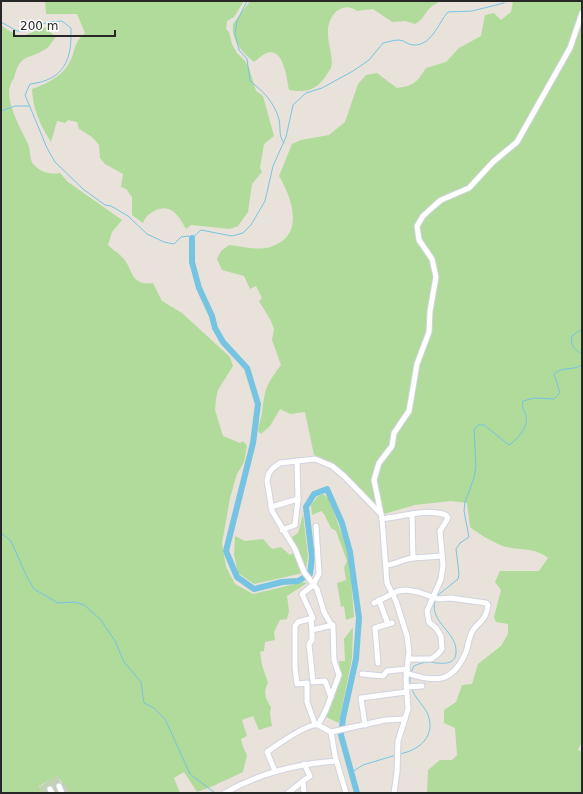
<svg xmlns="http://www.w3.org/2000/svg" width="583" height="794" font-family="'DejaVu Sans',sans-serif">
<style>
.green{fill:#b0db9b}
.cemetery{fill:#c1d1b3}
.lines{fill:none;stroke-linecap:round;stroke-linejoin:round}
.stream{stroke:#76c4e2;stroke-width:1}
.river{stroke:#76c4e2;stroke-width:6}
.minor-casing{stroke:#d0d2df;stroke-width:7}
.minor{stroke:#fff;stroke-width:5}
</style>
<rect width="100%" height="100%" fill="#e9e2da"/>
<!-- green -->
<g class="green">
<path d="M45 1H244L234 17 227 21 226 29 229 32 232 44 237 53 245 61 249 68 256 91 263 96 274 136 264 144 260 168 262 172 252 184 248 212 238 226 230 229 191 225 186 229C179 216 171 202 154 211 149 214 145 217 143 223L132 215V197L126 189 121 187 123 174 105 164 100 158 99 145 92 137 79 129 77 122 68 120 65 123 57 121 51 142C40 125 33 110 32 89 49 83 65 75 72 57 76 46 75 42 85 33L77 14H46Z"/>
<path d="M250 1H442C423 8 428 17 415 24L405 21 392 22 373 9 357 11C343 0 328 15 328 31 327 42 334 57 331 68 330 70 327 73 326 76 316 90 307 93 289 90 287 80 284 47 267 53 263 54 258 59 254 62 242 52 231 41 233 24Z"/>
<path d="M513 1H582V741L578 750 582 752V793H427L428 770 440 760H452L457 755 455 728 444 723V710L456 702 462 685 472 684 478 664 501 646 508 634V624L496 622 494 617 501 590 495 582 500 571H539L548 558C535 547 518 551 503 546 492 542 479 534 470 527L467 503 451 501 415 505 384 514C363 490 344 468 314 455L305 412 290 414 280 409 270 426 261 434 258 431C258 425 261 419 262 413 265 388 266 385 281 365L272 340 274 329 271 321 259 301 262 298 256 286 250 289 244 276 222 270 217 259 221 251 229 245C241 246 253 250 265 248 269 248 273 246 277 244 304 231 291 196 279 176L292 144 301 140 329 135 345 122 358 84 366 75 377 73 397 88C414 86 417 82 426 68L446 62 459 48 481 36 485 15 494 13 501 20 511 12Z"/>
<path d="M1 25C26 44 22 33 47 27L49 31 56 37C52 41 50 46 46 49 28 60 20 53 14 78 0 95 20 126 28 144 31 151 29 160 34 165 41 172 50 175 60 173L68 182 122 220 112 232 108 245C112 250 118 252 122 257 134 269 129 286 153 283L162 301 182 313 230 357 233 366 218 390 216 399 215 410 223 436 240 443 243 441 247 446 244 462 237 474 230 498 222 543 226 567 235 584 253 594 303 582 307 583 287 596 289 611 287 619 280 620 274 632 275 640 265 642 264 651 260 652 262 665 268 683C263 692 265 699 271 707L270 714 272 726 259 730 253 716 242 720 247 736 241 739 243 747 247 755 243 772 213 786 197 792 184 772 174 778 180 793H70C66 786 61 783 58 776L39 786 42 793H1Z"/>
<path d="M323 494 329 499 349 554 354 617 346 620 344 606 341 607 337 583 346 580 344 568 347 561 336 531 331 528 324 514 321 511 312 515 311 505 318 496Z"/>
<path d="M303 514 308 556 306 570 299 574 254 584 238 573 234 555 235 536 245 541 263 539 272 549 281 547 290 555 298 549 292 537 298 533Z"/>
<path d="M353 627 352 658 339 723 326 717 341 679 339 661H345L344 639Z"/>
</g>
<!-- cemetery -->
<path class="cemetery" d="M58 775 60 782 66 785 70 793H42L39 787Z"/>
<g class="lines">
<!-- stream -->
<g class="stream">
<path d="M247 1 237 21 235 33 239 50 247 59 250 81C263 91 274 102 279 119 281 127 278 136 284 143"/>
<path d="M1 22 17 31H25L48 22 62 21 71 28C72 59 65 80 30 84L25 95 47 148 55 162 83 189 105 205 111 206 128 216 147 234 164 242 174 244 181 237 188 236 192 238 201 230 232 236 243 233 251 225 265 201 273 166 286 137 293 105 306 93 322 88 353 71 369 60 383 43C388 42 394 40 399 40 404 40 408 45 413 45 432 46 438 23 448 12L472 11 504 3V1"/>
<path d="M1 111 15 106H29"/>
<path d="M582 329 572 336C570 345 574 349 582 354"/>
<path d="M1 533 11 541 27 577 34 589 58 603 75 602 84 605 100 619 115 641 124 662 141 682 144 703 154 708 165 719 190 774 215 793"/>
<path d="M437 596 458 579 459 574 456 549 460 543 469 537 464 511 465 502 474 478 476 466 474 430 478 425H484L509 445C517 440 529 427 526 416 525 410 521 408 523 401L534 398 554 399 560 393 554 374C563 366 573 371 582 365"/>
<path d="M411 672 414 666C419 664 423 662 429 662 438 663 455 667 456 653 458 632 429 623 435 601"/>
<path d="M410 677V684"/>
<path d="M399 754C419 751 436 736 428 715 425 706 415 699 412 689"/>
<path d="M352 772 363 765 396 755"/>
</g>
<!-- river -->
<path class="river" d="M192 238V262L199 288 212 316 215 328 223 342 247 368 258 404 253 443 226 551 237 577 254 589 282 582 298 581 310 574 312 557 306 507 314 494 327 489 342 523 350 552 359 618 356 659 343 718 341 735 357 793"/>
<!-- minor casing -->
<g class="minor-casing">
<g id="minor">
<path d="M271 507 298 499 297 461"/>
<path d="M382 519 412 514 413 558 442 556"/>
<path d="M282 530 295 525 298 499"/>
<path d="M387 565C397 564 403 559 413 558"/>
<path d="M379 600 388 624 392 623"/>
<path d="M374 603 398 591 406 590 418 592 438 599 451 598 486 603 488 605C486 623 476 622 471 634 469 639 468 646 466 652 453 683 436 683 406 673"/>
<path d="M311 620 312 630 333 625"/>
<path d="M312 630V640L309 644 313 682 325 681 331 697"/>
<path d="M408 659H431L438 654 442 649 441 636 436 628 429 622 427 611 441 579 443 565 440 531 448 518 446 515C435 511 423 512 412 514"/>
<path d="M378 663 375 628 388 624"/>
<path d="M362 674 383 676 387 671 407 669"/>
<path d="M406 687 422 686"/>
<path d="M315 724 307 702V683L297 684 295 668V626L298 622 313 618 302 594 313 585 319 574 316 526"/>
<path d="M365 725 361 698 406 692"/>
<path d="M331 732 385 720 405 719"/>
<path d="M275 771 267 752C277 745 307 723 318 725"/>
<path d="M59 786 62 793"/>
<path d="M50 789 52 793"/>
<path d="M225 793C259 773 297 764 336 761"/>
<path d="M288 793 303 781"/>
<path d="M304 793 303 781 310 776 304 764"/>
<path d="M346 793 335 756 331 732 318 725 326 710 339 675 334 660 333 628 324 612 317 589 304 572 295 549 272 511 267 480 269 473 273 468 280 463 315 459 332 466 344 476 379 512"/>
<path d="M394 793 397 772 398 741 408 709 406 679 409 652 407 636 396 601 387 583 382 519 374 480 379 463 392 446 394 433 409 411 417 364 429 332 430 311 436 277 432 259 419 240 417 226 423 216 434 206 441 200 469 188 493 162 517 142 570 48 582 13"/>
</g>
</g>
<!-- minor -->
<use href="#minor" class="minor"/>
</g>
<!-- border -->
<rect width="583" height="794" fill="none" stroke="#272727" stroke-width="4"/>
<!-- scale -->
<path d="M14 30v6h101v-6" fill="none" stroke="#272727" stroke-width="2"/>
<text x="20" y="30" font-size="12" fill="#272727" stroke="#ffffff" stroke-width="3" paint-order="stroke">200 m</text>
</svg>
